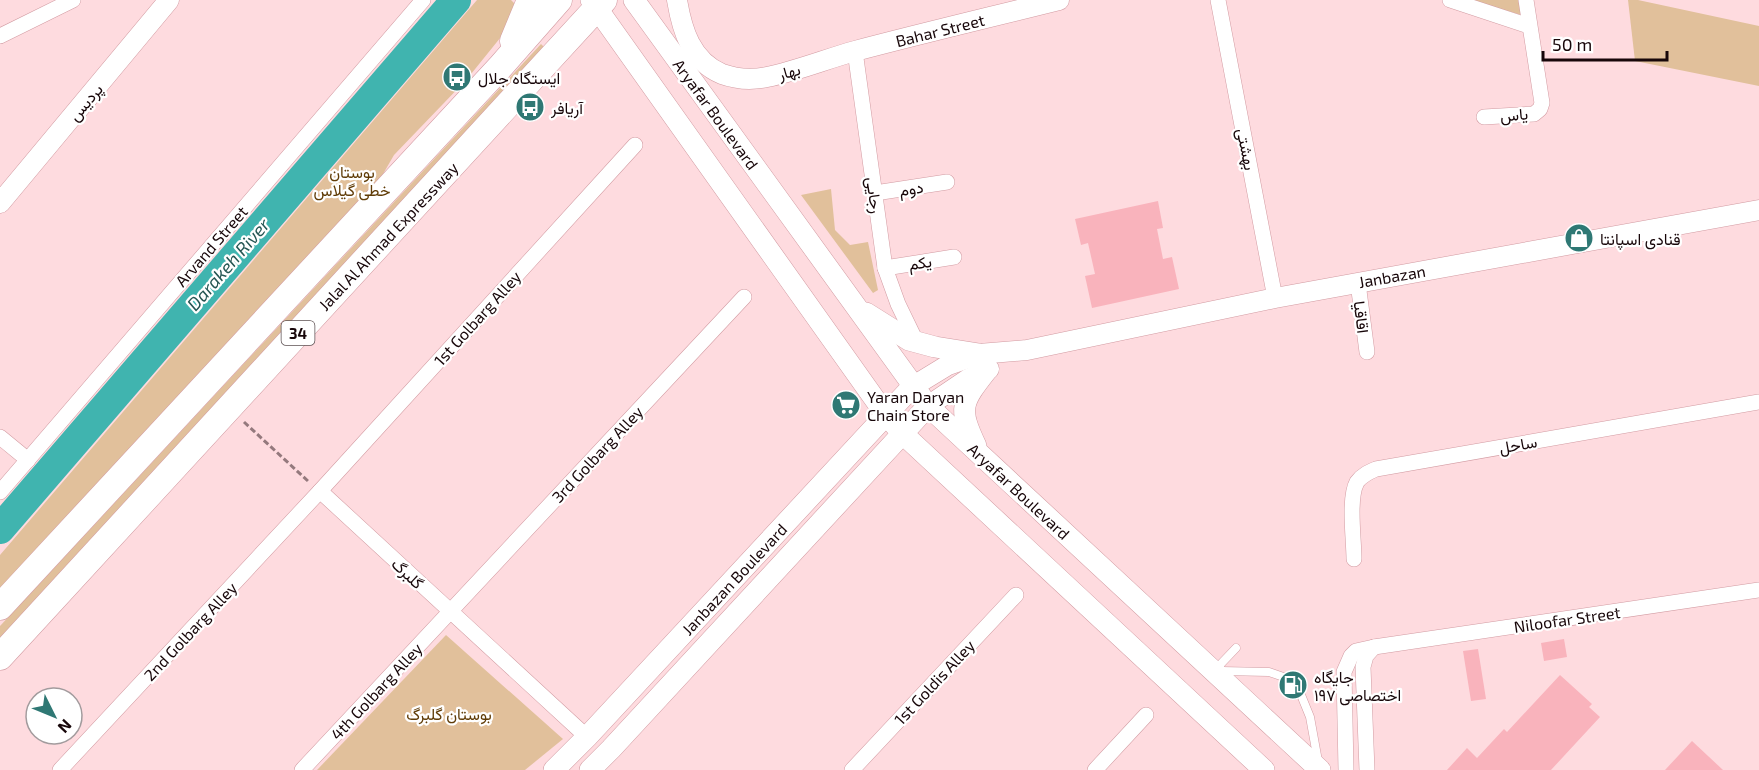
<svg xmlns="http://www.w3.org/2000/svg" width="1759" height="770" font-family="'Exo 2',Vazirmatn,sans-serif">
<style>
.green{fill:#e1c09b}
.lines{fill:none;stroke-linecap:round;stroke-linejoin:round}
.river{stroke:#40b4af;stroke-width:30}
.building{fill:#f9b3bc}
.service-casing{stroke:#d29ba2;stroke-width:9}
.minor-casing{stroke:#d29ba2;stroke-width:16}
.tertiary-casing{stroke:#d29ba2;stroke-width:21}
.secondary-casing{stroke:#d29ba2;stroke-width:22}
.trunk-casing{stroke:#d29ba2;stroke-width:27}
.path{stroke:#94797d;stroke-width:3;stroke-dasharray:6 3;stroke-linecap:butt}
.service{stroke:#fff;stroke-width:8}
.minor{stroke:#fff;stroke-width:15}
.tertiary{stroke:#fff;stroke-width:20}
.secondary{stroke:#fff;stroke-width:21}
.trunk{stroke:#fff;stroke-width:26}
.labels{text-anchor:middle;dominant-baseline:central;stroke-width:4.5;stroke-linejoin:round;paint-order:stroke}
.shield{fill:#fff;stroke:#5d5153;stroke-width:1.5}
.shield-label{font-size:15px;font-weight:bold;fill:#170609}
.street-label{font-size:16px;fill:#170609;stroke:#fff}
.poi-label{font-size:16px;fill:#170609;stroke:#fff;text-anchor:start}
.park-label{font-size:16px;fill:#603c07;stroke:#fff}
.water-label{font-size:18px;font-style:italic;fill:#255653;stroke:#fff}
</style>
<rect width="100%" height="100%" fill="#fedbdf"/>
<!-- green -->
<g class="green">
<path d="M477 0H511L522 11 467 79 394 155 372 193 0 594V555Z"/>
<path d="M1472 0H1519L1521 15Z"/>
<path d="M1628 0H1638L1759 26V86L1635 61Z"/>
<path d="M541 44 545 48 0 642V626Z"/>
<path d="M831 189 835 230 850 245 868 242 878 290 873 293 801 195Z"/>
<path d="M446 635 563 739 525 770H317Z"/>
</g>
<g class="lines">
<!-- river -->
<path class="river" d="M0 529 456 0"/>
</g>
<!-- building -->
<g class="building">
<path d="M1158 201 1163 228 1157 229 1163 259 1172 257 1179 289 1092 308 1085 276 1095 274 1088 243 1081 245 1075 219Z"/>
<path d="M1564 639 1567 657 1544 661 1541 643Z"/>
<path d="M1478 649 1486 699 1471 701 1463 651Z"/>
<path d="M1560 675 1592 704 1589 707 1600 717 1551 770H1447L1467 748 1477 758 1504 729 1507 732Z"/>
<path d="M1692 741 1723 770H1665Z"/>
</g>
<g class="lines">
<!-- service casing -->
<g class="service-casing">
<g id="service">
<path d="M1215 670 1236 648"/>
<path d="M1221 671 1269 672 1292 680 1299 690 1310 717 1318 761"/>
</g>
</g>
<!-- minor casing -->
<g class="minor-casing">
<g id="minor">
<path d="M1218 0 1275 298"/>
<path d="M1450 0 1529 26"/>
<path d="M0 36 73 0"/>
<path d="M855 51 885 268 898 304 913 335"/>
<path d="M1484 117 1534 114 1540 109 1542 103 1526 0"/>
<path d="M875 193 947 182"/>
<path d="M885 268 954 257"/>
<path d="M1358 283 1367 352"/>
<path d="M0 437 28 460"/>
<path d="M320 491 587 737"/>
<path d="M0 492 423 0"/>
<path d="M1354 559C1354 540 1348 498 1357 482 1362 475 1369 472 1376 469L1759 402"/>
<path d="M60 770 320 491 635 145"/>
<path d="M302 770 744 297"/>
<path d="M852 770 1016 595"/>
<path d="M1095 770 1146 715"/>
<path d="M1346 770 1344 672 1351 656 1356 651 1374 647 1759 590"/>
<path d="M1367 770 1363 667 1366 656 1374 647"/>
</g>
</g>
<!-- tertiary casing -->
<g class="tertiary-casing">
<g id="tertiary">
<path d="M677 0C682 30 691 61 722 74 736 79 753 80 767 77 797 71 826 59 855 51 923 33 991 17 1059 0"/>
<path d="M0 203 169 0"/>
<path d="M912 387 948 365 979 354 1027 350 1275 298 1759 210"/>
<path d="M928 406 968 379 989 369"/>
</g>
</g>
<!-- secondary casing -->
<g class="secondary-casing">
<g id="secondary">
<path d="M591 0 886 415 903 434 1264 770"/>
<path d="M634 0 928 406 1320 770"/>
<path d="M866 313 909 340 935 347 979 354"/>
<path d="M976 446C958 408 961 403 987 370"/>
<path d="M554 770 587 737 912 387"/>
<path d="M590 770 611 749 928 406"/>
</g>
</g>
<!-- trunk casing -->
<g class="trunk-casing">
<g id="trunk">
<path d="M513 41 530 0"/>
<path d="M0 607 501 66 559 0"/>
<path d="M0 657 604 0"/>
</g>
</g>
<!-- path -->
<path class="path" d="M244 422 309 482"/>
<!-- service -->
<use href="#service" class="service"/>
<!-- minor -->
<use href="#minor" class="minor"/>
<!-- tertiary -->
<use href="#tertiary" class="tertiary"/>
<!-- secondary -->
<use href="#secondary" class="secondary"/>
<!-- trunk -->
<use href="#trunk" class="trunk"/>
</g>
<!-- icons -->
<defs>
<g id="bus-disc" transform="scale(1.5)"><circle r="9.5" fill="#2f7874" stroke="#fff"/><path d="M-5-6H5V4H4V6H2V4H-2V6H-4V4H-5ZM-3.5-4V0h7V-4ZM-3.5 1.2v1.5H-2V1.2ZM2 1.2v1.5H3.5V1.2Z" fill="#fff"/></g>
<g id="shop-disc" transform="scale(1.5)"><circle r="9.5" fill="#2f7874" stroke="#fff"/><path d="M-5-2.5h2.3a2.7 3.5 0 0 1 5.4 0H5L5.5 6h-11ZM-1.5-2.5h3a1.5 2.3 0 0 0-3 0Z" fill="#fff"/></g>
<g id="supermarket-disc" transform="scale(1.5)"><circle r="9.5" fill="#2f7874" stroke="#fff"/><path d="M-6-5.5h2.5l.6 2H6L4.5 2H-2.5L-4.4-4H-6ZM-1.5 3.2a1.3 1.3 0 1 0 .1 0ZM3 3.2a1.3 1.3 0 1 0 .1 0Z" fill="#fff"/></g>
<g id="fuel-disc" transform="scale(1.5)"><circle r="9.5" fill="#2f7874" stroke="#fff"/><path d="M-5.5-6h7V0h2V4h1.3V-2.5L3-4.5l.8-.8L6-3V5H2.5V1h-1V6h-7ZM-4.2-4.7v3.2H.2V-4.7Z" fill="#fff"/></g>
</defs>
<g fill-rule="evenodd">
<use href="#bus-disc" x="457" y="77"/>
<use href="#bus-disc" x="530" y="107"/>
<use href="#shop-disc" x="1579" y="238"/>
<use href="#supermarket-disc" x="846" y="405"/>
<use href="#fuel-disc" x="1293" y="685"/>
</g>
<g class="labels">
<!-- shield labels -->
<rect class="shield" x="281.5" y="321" width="33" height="24" rx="4.5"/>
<g class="shield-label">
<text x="298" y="333">34</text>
</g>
<!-- street labels -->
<g class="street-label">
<text transform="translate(940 30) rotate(-14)">Bahar Street</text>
<text transform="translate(789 71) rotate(-16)">بهار</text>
<text transform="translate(85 102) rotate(-50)">پردیس</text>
<text transform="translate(716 114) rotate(54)">Aryafar Boulevard</text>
<text transform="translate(1514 114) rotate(-5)">یاس</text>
<text transform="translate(1247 149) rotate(79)">بهشتی</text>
<text transform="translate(911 188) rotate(-9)">دوم</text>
<text transform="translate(875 195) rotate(82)">رجایی</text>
<text transform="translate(388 236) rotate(-47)">Jalal Al Ahmad Expressway</text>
<text transform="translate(211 246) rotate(-49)">Arvand Street</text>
<text transform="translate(920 262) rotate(-9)">یکم</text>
<text transform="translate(1392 276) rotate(-10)">Janbazan</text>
<text transform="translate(1362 317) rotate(83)">اقاقیا</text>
<text transform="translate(477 318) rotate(-48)">1st Golbarg Alley</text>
<text transform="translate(1518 444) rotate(-10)">ساحل</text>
<text transform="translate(597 454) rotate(-47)">3rd Golbarg Alley</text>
<text transform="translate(1019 491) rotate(43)">Aryafar Boulevard</text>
<text transform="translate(408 573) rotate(43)">گلبرگ</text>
<text transform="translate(734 579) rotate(-47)">Janbazan Boulevard</text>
<text transform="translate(1567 619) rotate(-8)">Niloofar Street</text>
<text transform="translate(190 631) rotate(-47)">2nd Golbarg Alley</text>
<text transform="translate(934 682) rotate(-47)">1st Goldis Alley</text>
<text transform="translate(376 691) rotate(-47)">4th Golbarg Alley</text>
</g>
<!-- poi labels -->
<g class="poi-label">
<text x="478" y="77">ایستگاه جلال</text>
<text x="551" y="107">آریافر</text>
<text x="1600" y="238">قنادی اسپانتا</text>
<text x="867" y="396">Yaran Daryan<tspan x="867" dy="18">Chain Store</tspan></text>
<text x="1314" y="676">جایگاه<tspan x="1314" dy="18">اختصاصی ۱۹۷</tspan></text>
</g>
<!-- park labels -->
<g class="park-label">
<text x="352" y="171">بوستان<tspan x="352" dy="18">خطی گیلاس</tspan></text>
<text x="449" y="713">بوستان گلبرگ</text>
</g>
<!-- water labels -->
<g class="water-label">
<text transform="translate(228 264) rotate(-49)">Darakeh River</text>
</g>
</g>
<!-- north arrow -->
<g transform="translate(54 716) rotate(133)"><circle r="28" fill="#ffffff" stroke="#a29b9d" stroke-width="1.5"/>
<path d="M0-4.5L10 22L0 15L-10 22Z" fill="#2f7874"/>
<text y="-9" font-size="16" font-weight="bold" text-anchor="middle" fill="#170609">N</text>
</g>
<!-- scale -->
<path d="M1543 51v9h124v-9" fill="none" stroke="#170609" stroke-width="3"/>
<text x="1552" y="51" font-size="18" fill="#170609" stroke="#ffffff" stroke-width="4.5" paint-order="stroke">50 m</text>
</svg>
